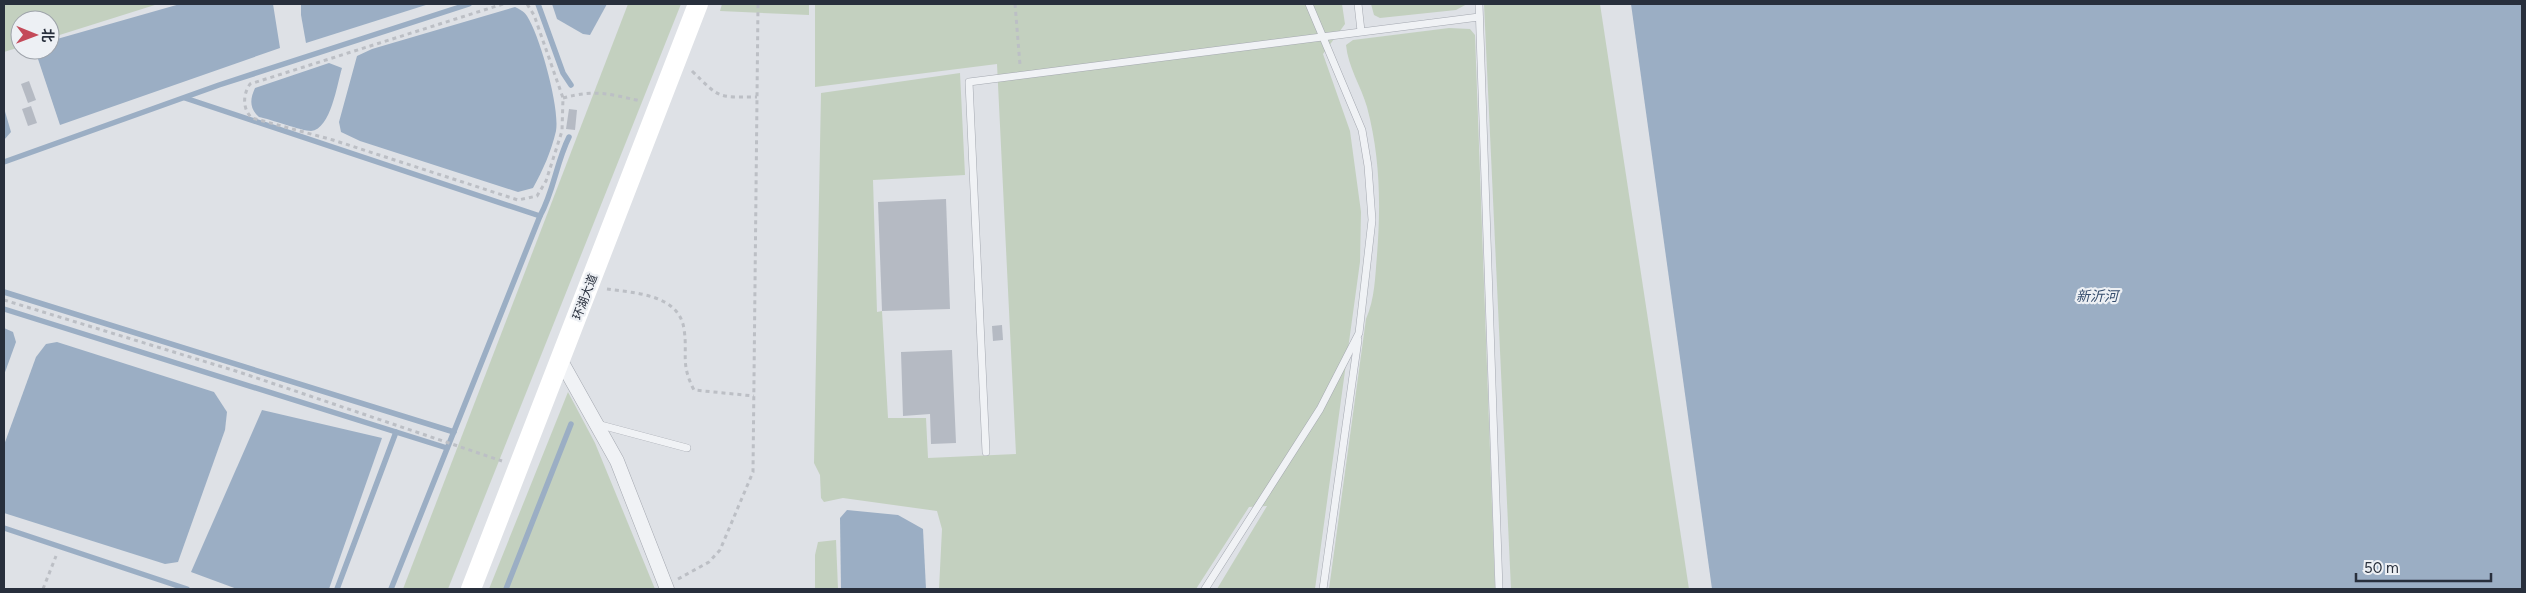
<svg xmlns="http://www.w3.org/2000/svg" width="2526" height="593" font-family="Figtree,'Noto Sans SC',sans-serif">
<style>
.green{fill:#c3d0bf}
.water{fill:#9baec4}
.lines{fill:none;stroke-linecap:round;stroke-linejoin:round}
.stream{stroke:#9baec4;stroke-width:5.5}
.building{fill:#b5bac3}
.lane-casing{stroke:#a4a8b0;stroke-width:8}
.street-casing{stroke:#a4a8b0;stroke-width:15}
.path{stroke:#bcbfc5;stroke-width:3;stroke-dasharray:4 4;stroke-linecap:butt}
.lane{stroke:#f0f2f5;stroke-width:7}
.street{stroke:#f0f2f5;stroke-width:14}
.secondary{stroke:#fff;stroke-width:20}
.labels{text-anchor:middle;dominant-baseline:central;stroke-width:4.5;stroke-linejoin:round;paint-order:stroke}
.street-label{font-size:12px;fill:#282f3c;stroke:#edf0f4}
.water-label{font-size:14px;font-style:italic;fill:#354d6d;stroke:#edf0f4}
</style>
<rect width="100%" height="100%" fill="#dee1e6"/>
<!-- green -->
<g class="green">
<path d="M4 4H158L50 38V20H20V47L4 52Z"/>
<path d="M628 4H681L448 589H403Z"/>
<path d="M722 4H809V15L720 11Z"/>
<path d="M815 4H1342L1345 24 1323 54 1350 131 1361 212 1360 262 1315 589H1217L1267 506 1249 507 1196 589H939L942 529 937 511 843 498 824 502 821 498 820 475 814 463 821 93 960 73 965 175 873 180 877 312 882 311 888 418H926L928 458 1016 454 997 64 815 87Z"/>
<path d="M1371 4H1467L1456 10 1380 18 1374 15Z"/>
<path d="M1484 4H1600L1689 589H1511Z"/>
<path d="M1449 28 1470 29 1475 35 1495 589H1329L1366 319C1375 298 1375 278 1377 255 1381 204 1380 156 1367 107 1361 86 1348 67 1346 45L1353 40Z"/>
<path d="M568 392 595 443 655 589H489Z"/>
<path d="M836 540 838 589H815V555L818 542Z"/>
</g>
<!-- water -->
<g class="water">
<path d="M180 4H273L280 48 60 125 35 50H50V41Z"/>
<path d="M301 4H429L306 43 301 15Z"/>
<path d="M552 4H607L590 35 583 34 557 19Z"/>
<path d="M1631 4H2522V589H1712Z"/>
<path d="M515 7C519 9 524 11 527 16 540 36 560 108 556 131 551 152 543 170 533 188L518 192 360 141 341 132 339 122 357 56 372 49Z"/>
<path d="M329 63 342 68C337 84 331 129 311 131 302 131 270 119 259 117 249 108 250 99 255 88Z"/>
<path d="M4 108 11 132 4 140Z"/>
<path d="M4 328 13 332 16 342 4 375Z"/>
<path d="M57 342 214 392 227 412 225 430 178 562 165 564 4 513V445L36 357 46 344Z"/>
<path d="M262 410 382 438 329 589H237L191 572Z"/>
<path d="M847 510 898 515 923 529 926 589H841L840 518Z"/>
</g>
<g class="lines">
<!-- stream -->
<g class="stream">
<path d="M538 4 563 73 571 85"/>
<path d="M185 98 540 216"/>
<path d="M4 162 219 85 469 4"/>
<path d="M4 292 454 432"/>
<path d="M4 309 447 448"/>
<path d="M4 528 187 589"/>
<path d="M337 589 396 432"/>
<path d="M391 589 540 216C554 191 556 163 569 137"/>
<path d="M506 589 571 424"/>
</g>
</g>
<!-- building -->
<g class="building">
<path d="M29 81 36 100 28 103 21 84Z"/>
<path d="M31 106 37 123 28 126 22 109Z"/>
<path d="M569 109 577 110 575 130 566 129Z"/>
<path d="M946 199 950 309 882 311 878 202Z"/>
<path d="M1002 325 1003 340 993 341 992 326Z"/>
<path d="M952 350 956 443 931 444 930 414 903 416 901 352Z"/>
</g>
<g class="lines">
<!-- lane casing -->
<g class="lane-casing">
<g id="lane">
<path d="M1358 4 1361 31"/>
<path d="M1479 4 1499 589"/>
<path d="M597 424 687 448"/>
<path d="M986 452 969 82 1479 17"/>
<path d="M1205 589 1320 409 1359 333 1372 220 1368 166 1362 130 1309 4"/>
<path d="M1323 589 1358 340"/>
</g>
</g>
<!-- street casing -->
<g class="street-casing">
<path id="street" d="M561 361 617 461 667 589"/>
</g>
<!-- path -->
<g class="path">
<path d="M503 4 250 84C243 94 242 109 252 118L333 140 518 200 537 196 546 181 562 131 563 98 534 15 527 4"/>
<path d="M1015 4 1020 65"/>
<path d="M692 71C721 99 716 97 757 97"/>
<path d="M563 98C597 89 608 94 641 101"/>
<path d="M607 289C634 293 679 294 684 329 688 355 680 363 694 390L754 396"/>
<path d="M4 300 239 372 502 461"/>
<path d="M678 579 709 562 720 550 753 472 758 4"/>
<path d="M43 589 56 556"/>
</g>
<!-- lane -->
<use href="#lane" class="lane"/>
<!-- street -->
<use href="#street" class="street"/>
<!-- secondary -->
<path class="secondary" d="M471 589 698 4"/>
</g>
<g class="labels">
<!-- street labels -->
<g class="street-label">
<text transform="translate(585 297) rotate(-69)">环湖大道</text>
</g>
<!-- water labels -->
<g class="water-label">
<text x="2097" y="296">新沂河</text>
</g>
</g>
<!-- border -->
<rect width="2526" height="593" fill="none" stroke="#282f3c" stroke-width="10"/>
<!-- north arrow -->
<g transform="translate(35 35) rotate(91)"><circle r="24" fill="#edf0f4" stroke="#9ea3aa"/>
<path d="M0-4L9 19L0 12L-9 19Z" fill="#c44a59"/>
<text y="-8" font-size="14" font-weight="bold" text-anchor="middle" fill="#282f3c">北</text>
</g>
<!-- scale -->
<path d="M2356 573v8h135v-8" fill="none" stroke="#282f3c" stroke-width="2.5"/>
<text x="2364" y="573" font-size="15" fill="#282f3c" stroke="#edf0f4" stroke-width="4" paint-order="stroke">50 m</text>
</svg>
